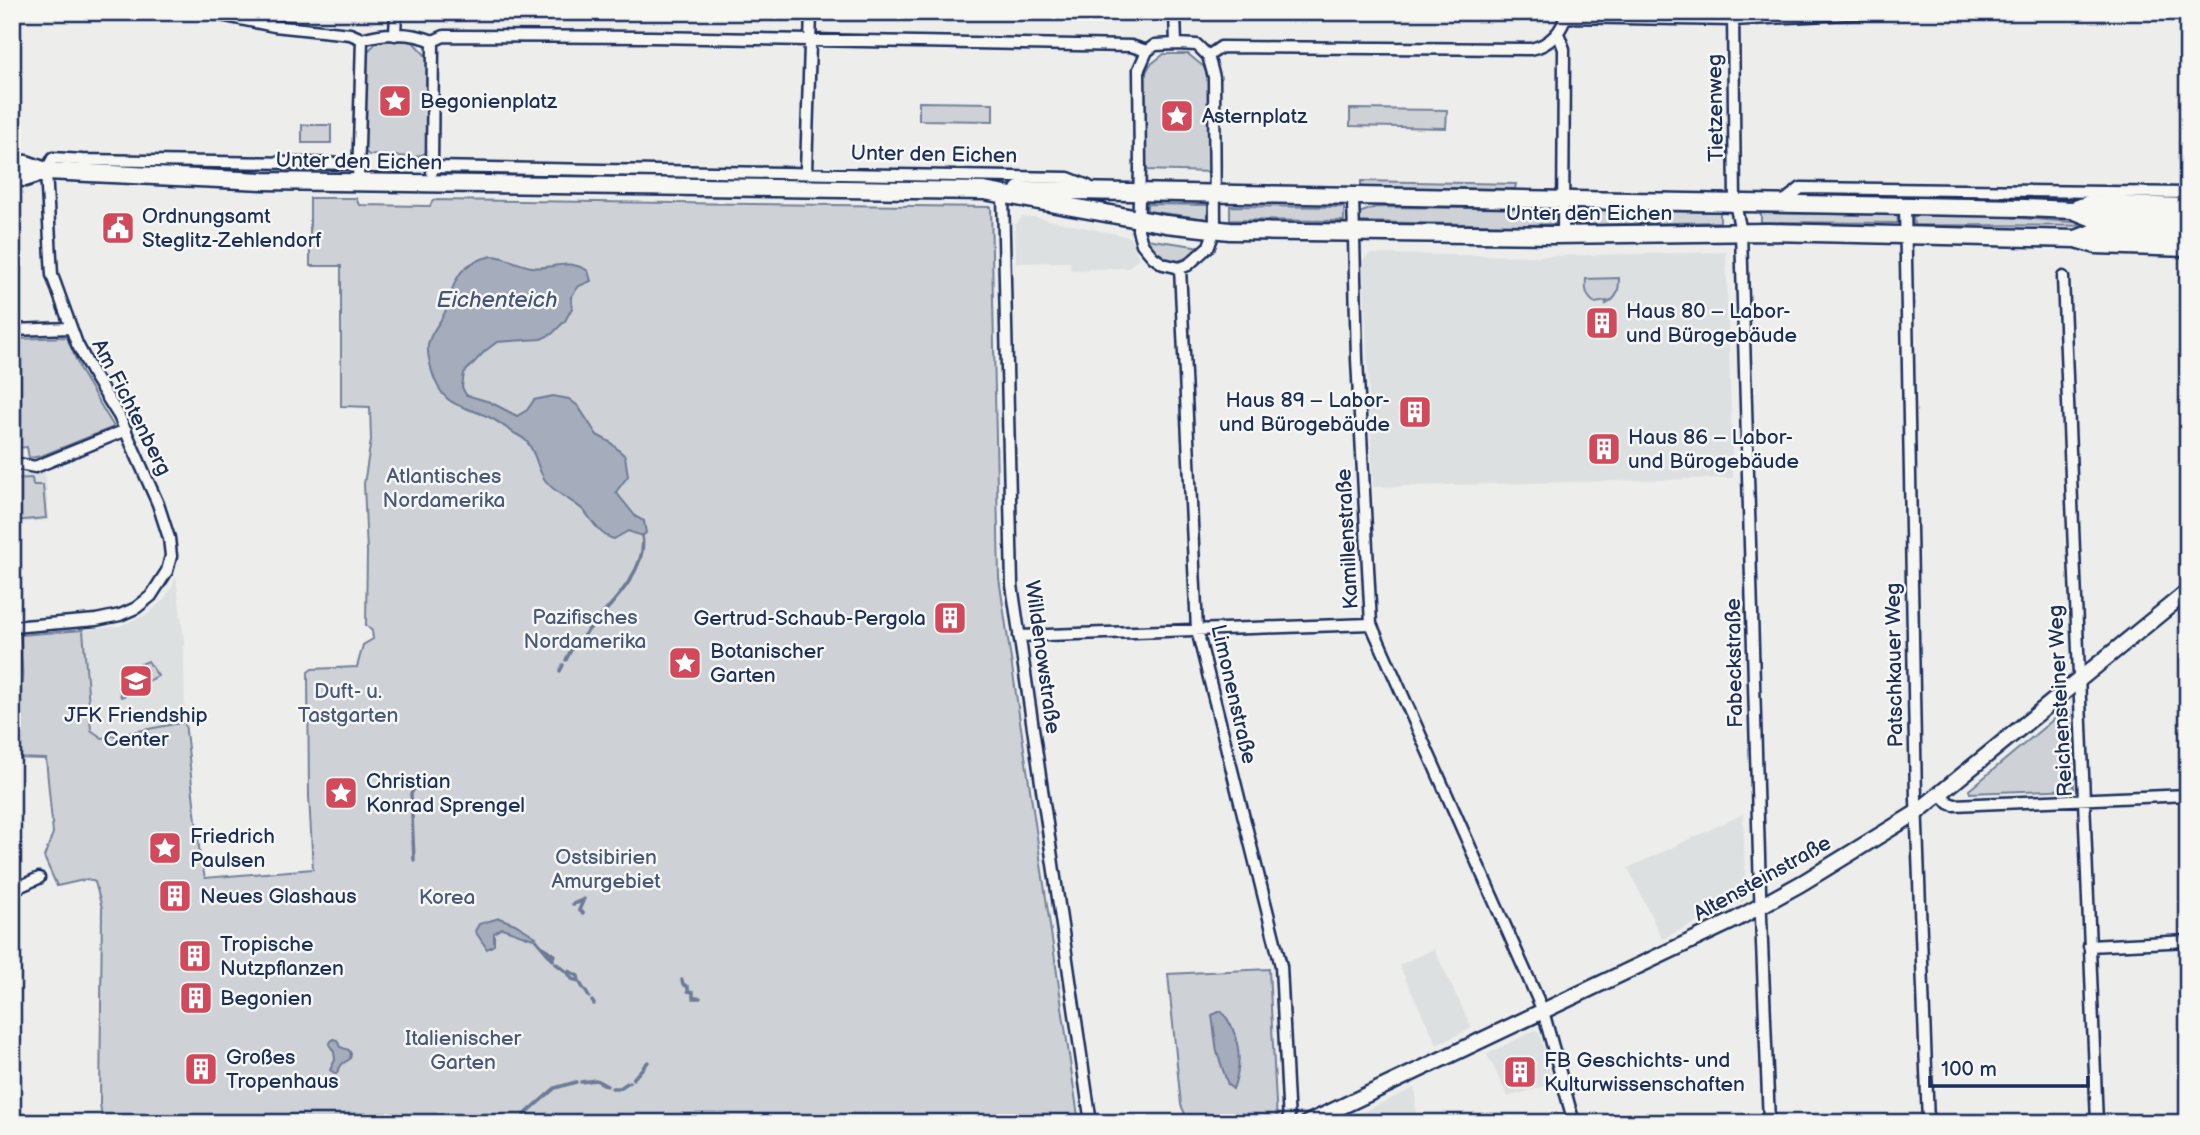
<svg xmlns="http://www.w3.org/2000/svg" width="2200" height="1135" viewBox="0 0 2200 1135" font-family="'Balsamiq Sans',sans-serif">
<rect width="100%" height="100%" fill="#edeeec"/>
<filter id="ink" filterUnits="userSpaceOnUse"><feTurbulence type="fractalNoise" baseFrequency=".0143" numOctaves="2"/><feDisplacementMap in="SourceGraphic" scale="14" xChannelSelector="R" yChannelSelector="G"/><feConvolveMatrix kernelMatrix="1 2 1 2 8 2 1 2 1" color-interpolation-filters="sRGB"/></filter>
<g filter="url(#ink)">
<path fill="#dde0e1" d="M1022 217H1035L1130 237 1139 258 1128 268 1071 270 1070 262 1016 263 1015 225Z
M1726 252 1733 478 1373 487 1363 260 1369 254 1546 256Z
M12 339H16L21 404 13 405 17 448H12Z
M45 470 49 520 12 524V472L17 476Z
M176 576 184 640 185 722 102 738 91 730 83 630 119 626 148 614 164 599 172 587Z
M1743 814 1746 899 1662 939 1628 868Z
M1434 949 1472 1028 1437 1045 1399 965Z
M1535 1030 1539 1032 1553 1084 1508 1097 1487 1054Z
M1414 1088 1416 1093 1415 1123H1349L1348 1119Z"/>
<path fill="#ced2d7" stroke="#74809a" stroke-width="2" d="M379 40 412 41 427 57 426 153 416 157 369 155 362 149 363 56Z
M1164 54H1188L1204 67 1209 79 1211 172 1145 170 1144 76 1150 65Z
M919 102 993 103V121L919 120Z
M1350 109 1447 110 1446 128 1350 126Z
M302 125H331V143H302Z
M1361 181 1516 184 1515 189 1361 187Z
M1805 191 2120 197 2118 200 1807 195Z
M310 198H356L359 205 430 206 433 200 991 207 999 578 1079 1123H103L100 1104 102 908 95 882 88 879 57 886 44 857 53 833 46 759 12 758V684L23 683 20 635 83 630 91 730 102 738 185 722 200 856 205 878 313 869 309 796 308 672 312 669 357 667 363 645 373 639 372 631 366 625 367 552 364 484 371 440 370 407 341 406V266H310Z
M1147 204 1208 205V219L1147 211Z
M1230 206 1344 207V221L1230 220Z
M1376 207 1555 209 1557 224 1527 225 1359 222V213Z
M1572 210 1720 212V222L1572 225Z
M1761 213 1897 215 1898 223 1761 222Z
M1913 215 1995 216 2123 226 1914 225Z
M1146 239 1201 247C1179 267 1161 268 1146 239Z
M1619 278C1619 290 1618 298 1606 304L1607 301 1595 303C1586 297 1585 289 1586 279Z
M67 337 81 372 114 427 41 456 29 458 27 447 17 448 13 404 21 403 16 339Z
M32 478 33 485H43L46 518 12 521V479Z
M148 661 158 676 137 687 139 691 121 697 118 683 125 681 123 672Z
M2066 709 2070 711 2074 789 1970 793 1969 790Z
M1269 969 1277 1122 1189 1123 1181 1105 1168 974Z"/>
<path fill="#a5acbc" stroke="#6e7a96" stroke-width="2" d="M493 256C507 257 518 265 532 267 552 270 567 257 588 271L591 281 579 286 571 297 572 308 565 321 552 334 541 339 497 342 485 351 464 373 462 387 466 395 490 402 517 416 527 410 534 400 553 396 569 399 578 406 597 435 610 442 625 456 628 476 616 492 636 517 644 521 646 533 642 536 628 531 614 539C598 535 593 520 583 510 572 500 554 493 545 480 537 469 536 452 527 442 524 438 518 435 514 433 506 428 499 422 491 418 462 404 444 410 432 372 430 363 427 354 428 345 430 331 443 321 447 307 455 278 460 262 493 256Z
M499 918 515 924 536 937 533 939 502 928 494 933V945L487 949 475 931 479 924Z
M1221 1011C1240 1031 1243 1063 1233 1089L1228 1085 1217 1052 1212 1015Z
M333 1039 337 1040 340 1047 349 1050 351 1054 350 1059 342 1064 336 1074 330 1070 335 1060 334 1052 329 1044Z"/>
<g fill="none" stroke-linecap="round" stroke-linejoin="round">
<path stroke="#6e7a96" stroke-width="3.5" d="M584 635C605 610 649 571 642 536
M573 648 580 639
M566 660 571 650
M560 671 563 665
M414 860 411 794 415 787
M583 913 579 910 583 901 573 904 584 899
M536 940 553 960
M544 948 554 955 552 960
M555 963 567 972
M569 971 578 976 579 981
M568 973 572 979 579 981 583 988
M682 980 683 984 688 987V991L693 992V998H700
M585 990 589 997
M592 1001 594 1004
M633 1079 648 1062
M581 1082 596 1080 607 1086
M612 1088H620L629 1082
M524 1115 555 1088 576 1082"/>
<defs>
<path id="minor" d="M206 12 274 26 350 34 362 39
M1175 12 1176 44
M1733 12 1735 203 1741 232 1760 891 1769 1123
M1566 17 1733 20 1883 12
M1558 33 1564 49 1563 235
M395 35 396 12
M362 39C384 32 411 32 433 41
M433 41 444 36 651 37 1131 46 1147 51
M1176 44 1197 45 1208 56 1214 77 1215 229 1209 246 1188 265 1180 268 1163 264 1153 257 1142 244 1138 230 1140 169 1139 69 1147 51 1155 45Z
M1208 56 1221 47 1531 49C1549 45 1564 31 1566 12
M432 167 1068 178 1088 186 1093 190
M432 172 433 41
M806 172 811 12
M358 181 362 39
M1003 194 1012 585 1091 1123
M1353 197 1357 359 1371 624 1543 1011 1574 1123
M1782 203 1801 188 2188 193
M1905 205 1916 799 1928 1123
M1180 268 1197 630 1281 966 1289 1123
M2063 277 2097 1123
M12 330 71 328
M19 464 35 467 126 430
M12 627 96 620 120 615 136 608 151 596 167 571 171 556 169 538 158 504 119 416 94 376 77 344 52 275 46 171 53 158 82 160 359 164
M1019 636 1371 624
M1941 794 1949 803 1954 805 2188 795
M12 890 39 878
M2089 946 2188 941"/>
<path id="secondary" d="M1307 1123 1735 920 1802 883 1916 813 2188 591"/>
<path id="primary" d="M12 163 26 164 46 171 263 181 984 191 1166 224 1230 231 1555 235 1767 232 2076 239 2092 233 2188 234
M12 177 25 178 46 171
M1019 190 2024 208 2073 210 2093 218 2188 220
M2073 210 2089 204 2188 207
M2076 239 2096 245 2188 248"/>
</defs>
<use href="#minor" stroke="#1b2f5e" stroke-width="15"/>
<use href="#secondary" stroke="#1b2f5e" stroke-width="19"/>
<use href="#primary" stroke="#1b2f5e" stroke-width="21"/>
<use href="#minor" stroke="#f6f6f2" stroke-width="10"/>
<use href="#secondary" stroke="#f6f6f2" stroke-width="14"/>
<use href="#primary" stroke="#f6f6f2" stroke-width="16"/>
</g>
</g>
<defs>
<symbol id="sight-square" viewBox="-11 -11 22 22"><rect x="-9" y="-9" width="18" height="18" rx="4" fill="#d1495b" stroke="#f6f6f2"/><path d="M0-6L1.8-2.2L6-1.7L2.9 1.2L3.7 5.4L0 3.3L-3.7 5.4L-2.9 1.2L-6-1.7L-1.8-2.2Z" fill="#fff"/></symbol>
<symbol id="civic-square" viewBox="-11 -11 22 22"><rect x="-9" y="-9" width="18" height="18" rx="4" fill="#d1495b" stroke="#f6f6f2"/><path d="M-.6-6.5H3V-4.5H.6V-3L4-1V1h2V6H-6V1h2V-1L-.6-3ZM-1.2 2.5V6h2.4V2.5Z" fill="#fff"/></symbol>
<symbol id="building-square" viewBox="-11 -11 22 22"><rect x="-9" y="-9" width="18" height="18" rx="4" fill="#d1495b" stroke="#f6f6f2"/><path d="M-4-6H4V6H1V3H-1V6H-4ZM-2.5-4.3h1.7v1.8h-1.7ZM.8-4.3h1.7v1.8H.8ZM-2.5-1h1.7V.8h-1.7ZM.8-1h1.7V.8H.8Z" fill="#fff"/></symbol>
<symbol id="school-square" viewBox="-11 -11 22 22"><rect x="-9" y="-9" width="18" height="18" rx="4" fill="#d1495b" stroke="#f6f6f2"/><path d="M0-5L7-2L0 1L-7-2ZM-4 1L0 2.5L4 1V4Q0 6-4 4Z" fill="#fff"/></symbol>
</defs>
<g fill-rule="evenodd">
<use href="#sight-square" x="376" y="82" width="38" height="38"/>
<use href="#sight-square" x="1158" y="97" width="38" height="38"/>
<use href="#civic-square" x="99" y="209" width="38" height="38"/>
<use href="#building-square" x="1583" y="304" width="38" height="38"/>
<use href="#building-square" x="1396" y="393" width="38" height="38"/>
<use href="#building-square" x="1585" y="430" width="38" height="38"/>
<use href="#building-square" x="931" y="599" width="38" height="38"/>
<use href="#sight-square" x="666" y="644" width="38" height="38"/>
<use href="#school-square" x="117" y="662" width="38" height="38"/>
<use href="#sight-square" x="322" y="774" width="38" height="38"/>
<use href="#sight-square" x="146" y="829" width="38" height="38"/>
<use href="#building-square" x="156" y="877" width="38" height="38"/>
<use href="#building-square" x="176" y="937" width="38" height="38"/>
<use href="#building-square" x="177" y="979" width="38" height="38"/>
<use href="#building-square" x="182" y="1050" width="38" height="38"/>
<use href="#building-square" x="1501" y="1053" width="38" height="38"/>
</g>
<g text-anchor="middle" stroke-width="5" stroke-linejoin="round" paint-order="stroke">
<g font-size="21" fill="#1b2f5e" stroke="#f6f6f2" text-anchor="start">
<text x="420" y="108">Begonienplatz</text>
<text x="1202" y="123">Asternplatz</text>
<text x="142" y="223">Ordnungsamt<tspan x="142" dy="24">Steglitz-Zehlendorf</tspan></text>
<text x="1626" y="318">Haus 80 – Labor-<tspan x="1626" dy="24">und Bürogebäude</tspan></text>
<text x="1390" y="407" text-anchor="end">Haus 89 – Labor-<tspan x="1390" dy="24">und Bürogebäude</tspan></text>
<text x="1628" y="444">Haus 86 – Labor-<tspan x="1628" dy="24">und Bürogebäude</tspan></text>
<text x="926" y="625" text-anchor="end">Gertrud-Schaub-Pergola</text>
<text x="710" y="658">Botanischer<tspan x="710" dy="24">Garten</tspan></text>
<text x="136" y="722" text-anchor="middle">JFK Friendship<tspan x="136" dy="24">Center</tspan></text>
<text x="366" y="788">Christian<tspan x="366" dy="24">Konrad Sprengel</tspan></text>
<text x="190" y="843">Friedrich<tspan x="190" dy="24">Paulsen</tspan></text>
<text x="200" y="903">Neues Glashaus</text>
<text x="220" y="951">Tropische<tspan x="220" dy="24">Nutzpflanzen</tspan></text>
<text x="220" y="1005">Begonien</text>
<text x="226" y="1064">Großes<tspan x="226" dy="24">Tropenhaus</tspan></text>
<text x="1544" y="1067">FB Geschichts- und<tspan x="1544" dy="24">Kulturwissenschaften</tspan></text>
</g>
<g font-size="21" fill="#1b2f5e" stroke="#f6f6f2">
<text transform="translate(1715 108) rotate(-91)" y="7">Tietzenweg</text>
<text transform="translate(934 154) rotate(1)" y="7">Unter den Eichen</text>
<text transform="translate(359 161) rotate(1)" y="7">Unter den Eichen</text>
<text x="1589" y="220">Unter den Eichen</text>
<text transform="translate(132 407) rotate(63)" y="7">Am Fichtenberg</text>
<text transform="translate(1347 539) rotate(-93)" y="7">Kamillenstraße</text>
<text transform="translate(1043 657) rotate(82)" y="7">Willdenowstraße</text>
<text transform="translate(1734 663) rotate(-91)" y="7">Fabeckstraße</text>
<text transform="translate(1894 665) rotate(-91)" y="7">Patschkauer Weg</text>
<text transform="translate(1234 694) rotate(77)" y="7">Limonenstraße</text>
<text transform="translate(2060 701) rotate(-93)" y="7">Reichensteiner Weg</text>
<text transform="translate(1762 878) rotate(-29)" y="7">Altensteinstraße</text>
</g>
<g font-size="21" fill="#48587c" stroke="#f6f6f2">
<text x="444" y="483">Atlantisches<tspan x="444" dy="24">Nordamerika</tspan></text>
<text x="585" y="624">Pazifisches<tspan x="585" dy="24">Nordamerika</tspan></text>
<text x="348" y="698">Duft- u.<tspan x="348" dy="24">Tastgarten</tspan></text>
<text x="606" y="864">Ostsibirien<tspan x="606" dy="24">Amurgebiet</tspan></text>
<text x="447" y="904">Korea</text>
<text x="463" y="1045">Italienischer<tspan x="463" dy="24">Garten</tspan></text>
</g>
<g font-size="23" font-style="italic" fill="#44547a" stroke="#f6f6f2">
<text x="497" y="307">Eichenteich</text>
</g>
</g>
<rect width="2200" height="1135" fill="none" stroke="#f6f6f2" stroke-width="42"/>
<rect x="21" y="21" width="2158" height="1093" fill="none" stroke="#1b2f5e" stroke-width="2.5" filter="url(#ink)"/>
<path d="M1930 1076v10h158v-10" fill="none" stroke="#1b2f5e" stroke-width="3.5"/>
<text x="1941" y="1076" font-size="21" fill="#1b2f5e" stroke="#f6f6f2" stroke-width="5" paint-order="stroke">100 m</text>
</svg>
